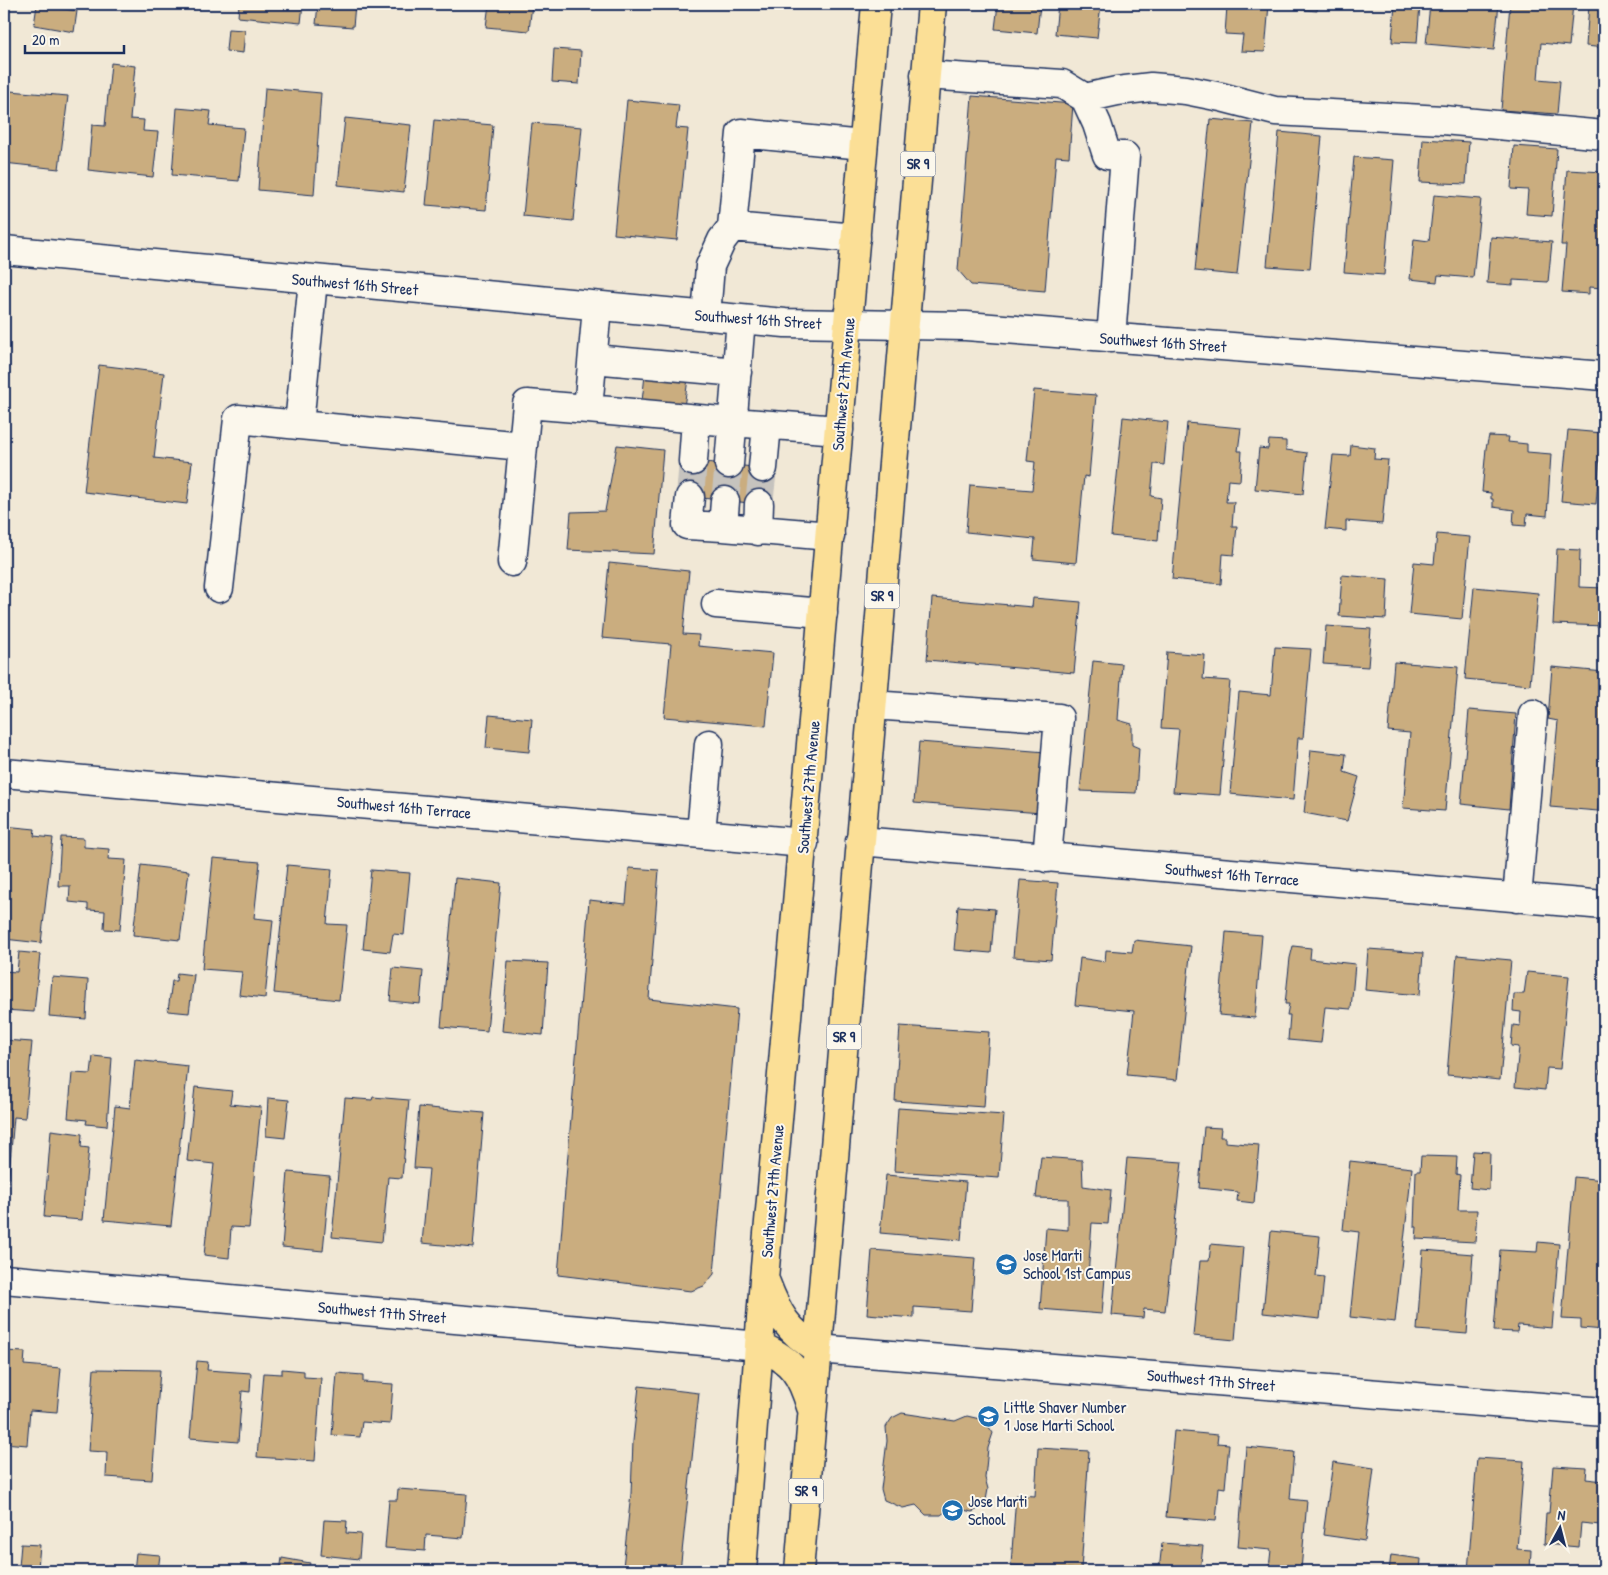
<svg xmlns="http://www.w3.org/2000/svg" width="1608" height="1575" viewBox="0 0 1608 1575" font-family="'Patrick Hand',sans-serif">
<rect width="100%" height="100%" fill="#f1e8d6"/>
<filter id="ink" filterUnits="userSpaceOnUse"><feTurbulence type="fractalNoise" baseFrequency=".02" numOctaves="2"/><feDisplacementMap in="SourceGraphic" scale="10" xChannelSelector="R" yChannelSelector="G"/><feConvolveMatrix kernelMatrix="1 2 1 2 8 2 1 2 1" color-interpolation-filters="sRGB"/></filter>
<g filter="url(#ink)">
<path fill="#caad7f" stroke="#1b2f5e" d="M239 4H303L301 23 238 17Z
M318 4H355L353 27 316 24Z
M489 4H532L529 31 486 27Z
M998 4H1040L1037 33 995 29Z
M1058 4H1101L1097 38 1055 34Z
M1214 4H1269L1265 52 1241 51 1243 35 1225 34 1227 6 1214 5Z
M1296 4H1318L1317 11 1295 9Z
M1395 4H1420L1417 43 1392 42Z
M1430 4H1499L1494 50 1426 44Z
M1510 4H1573L1569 46 1541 43 1538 79 1560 81 1557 114 1501 110Z
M1589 4H1604V48L1586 46Z
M37 5 77 11 74 32 34 25Z
M228 29 245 30 243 53 226 51Z
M554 49 581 51 579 84 552 82Z
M111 63 135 66 130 119 144 120 143 131 158 132 153 177 88 170 92 125 105 126Z
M265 88 321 93 314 195 258 190Z
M10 91 68 96 59 169 4 163V146Z
M972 96 1073 104 1069 157 1056 156 1045 291 971 285 958 270Z
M627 100 679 105 676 128 688 129 677 240 614 234Z
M177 108 211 111 209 125 244 128 239 181 172 175Z
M345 118 411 125 404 192 338 185Z
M1210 119 1253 123 1237 275 1195 271Z
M434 120 493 125 486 210 426 205Z
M532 123 582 127 573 221 523 216Z
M1279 132 1322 136 1310 269 1267 266Z
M1423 139 1469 142 1466 184 1420 182Z
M1514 146 1557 149 1552 216 1526 214 1528 190 1511 189Z
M1354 157 1394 160 1384 275 1344 272Z
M1567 170 1604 172V288L1589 287V294L1562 292 1566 245H1561Z
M1434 195 1481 199 1473 278 1438 275 1437 282 1410 279 1414 239 1429 241Z
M1491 237 1552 242 1548 282 1513 280V285L1487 283Z
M4 319H7L4 350Z
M99 365 164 373 154 458 192 462 187 504 84 492Z
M646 367 689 372 684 407 642 401Z
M1034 390 1096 395 1089 477 1084 476 1076 563 1033 559 1035 539 966 532 970 485 1032 490 1035 462 1027 461Z
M1123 417 1168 422 1164 465 1154 464 1151 496 1161 498 1158 541 1111 536Z
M1187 423 1241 428 1238 451H1242L1240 481 1228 480 1226 502H1234L1232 526H1237L1234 555 1223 554 1221 584 1172 579Z
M1568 430 1602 433 1596 504 1561 501Z
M1489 436 1509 437 1508 442 1527 444V452L1551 454 1547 516 1527 514 1526 526 1513 525 1514 510 1493 507V499H1491V493L1482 492 1486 448Z
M1269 440 1286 441V450L1307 453 1303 494 1255 489 1259 448 1268 449Z
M617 445 663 450 654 554 568 550 571 512 605 511Z
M1351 445 1375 448 1374 459 1388 460 1382 524 1346 521V531L1325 529 1333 455 1350 456Z
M685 460 773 469 769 505 682 496Z
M1437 534 1470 537 1462 619 1409 614 1414 562 1434 564Z
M1557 549 1580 550 1579 587 1604 588V626L1553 624Z
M609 563 689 571 683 634 699 635 698 646 773 653 766 726 664 717 671 644 602 638Z
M1342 575 1388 579 1386 619 1339 616Z
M1474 587 1538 593 1530 685 1465 679Z
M932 598 1032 607 1033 598 1081 602 1074 673 927 660Z
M1326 626 1371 629 1368 667 1323 664Z
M1275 647 1311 649 1303 738H1298L1293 800 1230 794 1239 692 1271 695Z
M1167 652 1205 655 1203 679 1230 681 1220 795 1173 792 1179 729 1161 728Z
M1093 661 1122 664 1118 720 1132 724V745L1139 748 1136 793 1080 791Z
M1394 662 1458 667 1445 811 1403 808 1410 733 1388 731Z
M1552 667 1604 672V746L1598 811 1550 807 1558 721 1548 719Z
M1469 710 1516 714 1509 809 1461 804Z
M489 715 532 719 529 752 486 748Z
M919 742 1046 752 1041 813 914 803Z
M1311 750 1346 754 1344 772 1359 777 1347 821 1304 813Z
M4 826 35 829 34 836 53 838 41 943 4 939Z
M61 837 84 838V847L109 849 108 859 126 860 120 930 104 929 105 911 88 910V904L69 902 70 886H58Z
M213 858 260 862 254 918 273 920 265 998 239 995 242 972 202 969Z
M141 865 189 871 180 940 133 935Z
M287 865 332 869 327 924 347 925 339 1000 274 993Z
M629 868 659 870 649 999 737 1009 714 1274 704 1286 691 1291 558 1275 589 900 626 904Z
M371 870 410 873 404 935 393 934 390 952 363 949Z
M455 878 501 883 487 1031 441 1027Z
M1020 880 1058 883 1051 960 1013 957Z
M958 906 995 909 991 953 954 950Z
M1226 932 1262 935 1255 1018 1219 1015Z
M1134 940 1191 946 1177 1080 1127 1075 1134 1011 1075 1005 1080 958 1105 962 1106 950 1132 952Z
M1293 946 1311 948 1310 959 1355 964 1351 1009 1325 1007 1321 1043 1288 1040 1290 1015H1287L1289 1004H1285L1290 958Z
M1368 949 1423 953 1420 995 1365 990Z
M19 952 40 954 34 1012 4 1010V971L17 972Z
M1457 955 1511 960 1500 1080 1447 1075Z
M508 961 548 963 543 1035 502 1031Z
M393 968 423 971 420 1004 390 1001Z
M1527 972 1569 976 1560 1069 1547 1068 1545 1090 1515 1087 1519 1047 1511 1046 1513 1025 1520 1026 1521 1012 1513 1011 1514 994H1524Z
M177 973 194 975 189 1013 168 1011 172 981H176Z
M52 977 88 980 86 1019 49 1016Z
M1604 1024V1074H1600Z
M900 1026 989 1032 984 1107 895 1101Z
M4 1040 32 1042 25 1118 14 1117 6 1208H4Z
M93 1056 112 1058 107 1126 86 1124 87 1120 68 1118 72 1073 91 1074Z
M135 1060 188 1066 171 1226 104 1220 115 1106 130 1108Z
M195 1087 232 1091 230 1104 261 1107 249 1228 231 1227 229 1258 204 1255 214 1164 187 1161Z
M373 1097 409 1100 402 1178 388 1177 382 1242 332 1237 345 1098 372 1100Z
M268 1098 289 1100 285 1138 266 1136Z
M419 1107 484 1113 473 1248 422 1243 429 1169 414 1168Z
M898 1108 1004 1115 999 1178 894 1171Z
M1204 1127 1221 1128 1220 1137H1225V1142L1259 1145 1254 1203 1237 1201 1238 1192 1199 1188Z
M51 1130 82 1134 81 1147 89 1148 82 1220 44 1217Z
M1473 1151 1490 1152 1489 1190 1470 1188Z
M1421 1156 1457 1157 1456 1174 1460 1175 1458 1210H1477L1475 1242 1416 1239 1417 1227H1414L1416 1171H1420Z
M1041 1157 1082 1160 1083 1186 1111 1190 1108 1224 1092 1223 1088 1276 1105 1277 1102 1314 1040 1309 1046 1228 1068 1230V1199L1036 1198Z
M1127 1158 1182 1162 1165 1311 1144 1309 1143 1318 1112 1315Z
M1350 1161 1412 1168 1395 1322 1350 1317 1359 1232 1343 1230Z
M288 1172 330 1176 323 1251 282 1247Z
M886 1175 966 1182 961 1240 880 1233Z
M1574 1177 1604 1180V1330L1581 1328V1320L1562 1319Z
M1271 1231 1320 1236 1316 1276 1324 1277 1320 1319 1263 1313Z
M1538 1242 1559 1244 1552 1328 1518 1325 1517 1332 1494 1331 1500 1250 1537 1252Z
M1211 1244 1243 1247 1235 1340 1193 1336 1200 1261H1209Z
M872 1250 975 1258 971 1311 914 1307V1318L867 1314Z
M1423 1250 1473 1254 1467 1334 1417 1330Z
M4 1351 25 1352 24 1365 61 1368 57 1412 30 1410 27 1445 4 1443Z
M197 1361 208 1362 207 1370 251 1373 250 1392 242 1391 238 1442 190 1438Z
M94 1369 160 1370 152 1480 106 1477 107 1452 88 1451Z
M282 1369 304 1371V1377L321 1378 315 1461 257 1457 264 1373 282 1374Z
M337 1373 363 1375V1382L393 1384 390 1424 362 1422 360 1437 332 1435Z
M639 1386 699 1393 680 1571H651L623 1567 631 1494 633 1441Z
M902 1413 955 1421 967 1416 984 1420 993 1433 988 1448 985 1478 988 1489 985 1506 972 1512 951 1507 941 1515H926L916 1505 903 1508 884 1500 881 1489 887 1441 886 1427 892 1418Z
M1174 1431 1218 1435 1217 1443 1229 1444 1225 1488 1219 1487 1216 1521 1166 1517Z
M1246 1447 1294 1452 1290 1499 1307 1501 1301 1570 1269 1568 1271 1550 1238 1547Z
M1038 1448 1089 1451 1081 1570 1011 1565 1016 1495 1035 1496Z
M1477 1458 1524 1461 1517 1549 1531 1550 1530 1571H1468Z
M1333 1462 1374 1468 1365 1541 1323 1535Z
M1553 1466 1587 1468 1586 1479 1604 1481 1600 1525 1581 1523 1579 1547 1544 1544 1546 1513H1549Z
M398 1489 467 1494 463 1538 426 1535 425 1551 385 1548 389 1500H397Z
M324 1520 347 1521 346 1533 361 1534 359 1559 321 1555Z
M1162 1543 1203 1546 1200 1571H1159Z
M21 1544 40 1545 38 1568 19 1567Z
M136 1553 160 1555 158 1571H134Z
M1391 1555 1421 1559 1420 1571H1389Z
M282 1558 310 1563 308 1571H280Z"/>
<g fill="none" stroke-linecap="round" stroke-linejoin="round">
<path stroke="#c6c3be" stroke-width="28" stroke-dasharray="28 14" stroke-linecap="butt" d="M690 497 693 461
M725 501 729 464
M759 504 763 468"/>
<defs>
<path id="minor" d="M925 75 1062 84 1085 98 1097 124 1107 155 1125 156 1111 338
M1085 98 1117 91 1151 87 1186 90 1221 97 1275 111 1443 120 1604 135
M732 227 856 238
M4 250 741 319 785 323 966 326 1604 376
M597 307 588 409 732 422 839 430
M706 316 710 266 722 240 732 227 741 133 863 145
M593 359 737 372
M299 425 523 446
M693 461 696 419
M729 464 741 319
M763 468 767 425
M690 497 687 525 723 527
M725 501 723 527 830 536
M758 531 759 504
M512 562 527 404 588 409
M219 588 238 419 299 425 313 280
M716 604 823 613
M872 705 1059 718 1047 858
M4 773 804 843
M701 833 709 744
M860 841 1604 905
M1517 898 1533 714
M4 1279 760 1346
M817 1349 1604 1412"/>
<path id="highway" d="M766 1283C778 1315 788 1331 817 1349
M760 1346C793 1361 801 1374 811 1407
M742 1571 764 1279 876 4
M799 1571 932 4"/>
</defs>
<use href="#minor" stroke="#1b2f5e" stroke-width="31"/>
<use href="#highway" stroke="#1b2f5e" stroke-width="31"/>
<use href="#minor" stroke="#fbf7ec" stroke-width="28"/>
<use href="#highway" stroke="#fbdf96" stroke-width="28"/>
</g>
</g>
<defs>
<symbol id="school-disc" viewBox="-11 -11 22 22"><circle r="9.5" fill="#1f6fb2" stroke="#fbf7ec"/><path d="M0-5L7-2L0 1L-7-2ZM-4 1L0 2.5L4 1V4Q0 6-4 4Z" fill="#fff"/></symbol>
</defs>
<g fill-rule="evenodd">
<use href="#school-disc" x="994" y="1252" width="25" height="25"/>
<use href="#school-disc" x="976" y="1404" width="25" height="25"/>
<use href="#school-disc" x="940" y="1498" width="25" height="25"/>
</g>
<g text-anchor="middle" stroke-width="4" stroke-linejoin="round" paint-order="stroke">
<g fill="#fbf7ec" stroke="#5e6b89" stroke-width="1">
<rect x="900.5" y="151.5" width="35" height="25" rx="4"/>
<rect x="864.5" y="583.5" width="35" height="25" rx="4"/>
<rect x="826.5" y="1024.5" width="35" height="25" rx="4"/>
<rect x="788.5" y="1478.5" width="35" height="25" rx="4"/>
</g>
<g font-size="15" font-weight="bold" fill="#1b2f5e">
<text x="918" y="169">SR 9</text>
<text x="882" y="601">SR 9</text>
<text x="844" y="1042">SR 9</text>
<text x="806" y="1496">SR 9</text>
</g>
<g font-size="16" fill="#1b2f5e" stroke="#fbf7ec">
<text transform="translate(355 284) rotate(5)" y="6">Southwest 16th Street</text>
<text transform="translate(758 319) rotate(4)" y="6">Southwest 16th Street</text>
<text transform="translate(1163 342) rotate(4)" y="6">Southwest 16th Street</text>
<text transform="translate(843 384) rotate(-85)" y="6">Southwest 27th Avenue</text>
<text transform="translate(808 787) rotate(-85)" y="6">Southwest 27th Avenue</text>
<text transform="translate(404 807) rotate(5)" y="6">Southwest 16th Terrace</text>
<text transform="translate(1232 874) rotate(5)" y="6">Southwest 16th Terrace</text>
<text transform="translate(772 1191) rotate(-85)" y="6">Southwest 27th Avenue</text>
<text transform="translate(382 1312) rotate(5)" y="6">Southwest 17th Street</text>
<text transform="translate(1211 1380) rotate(5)" y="6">Southwest 17th Street</text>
</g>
<g font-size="16" fill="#1b2f5e" stroke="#fbf7ec" text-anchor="start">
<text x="1023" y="1261">Jose Marti<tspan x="1023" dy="18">School 1st Campus</tspan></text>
<text x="1004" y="1413">Little Shaver Number<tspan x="1004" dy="18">1 Jose Marti School</tspan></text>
<text x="968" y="1507">Jose Marti<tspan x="968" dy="18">School</tspan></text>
</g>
</g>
<rect width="1608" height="1575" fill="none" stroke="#fbf7ec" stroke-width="20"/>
<rect x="10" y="10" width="1588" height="1555" fill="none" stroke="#1b2f5e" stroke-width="2" filter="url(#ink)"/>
<g transform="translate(1560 1528) rotate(7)" stroke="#fbf7ec" stroke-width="4" paint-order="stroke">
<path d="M0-4L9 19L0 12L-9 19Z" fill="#1b2f5e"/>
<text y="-8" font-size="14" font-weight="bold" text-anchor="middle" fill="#1b2f5e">N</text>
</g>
<path d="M25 45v8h99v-8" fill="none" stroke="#1b2f5e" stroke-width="2.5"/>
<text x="32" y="45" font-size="15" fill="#1b2f5e" stroke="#fbf7ec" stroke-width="4" paint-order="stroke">20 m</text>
</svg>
